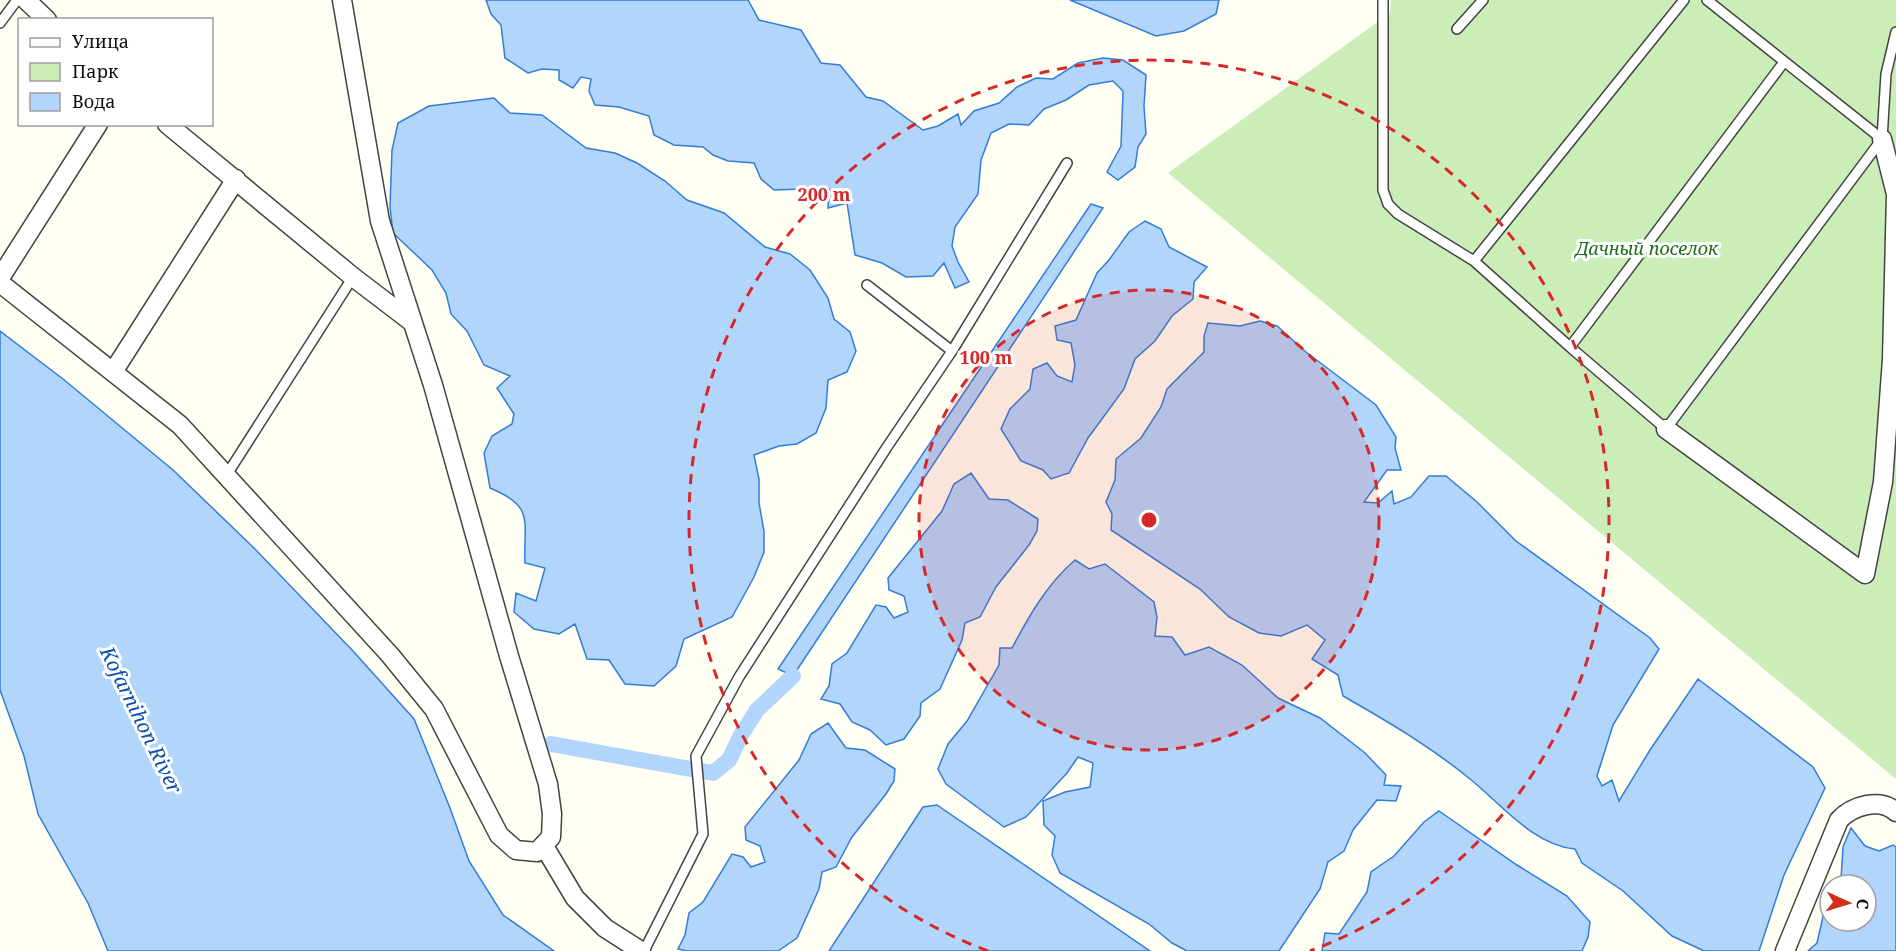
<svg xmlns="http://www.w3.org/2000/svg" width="1896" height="951" viewBox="0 0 1896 951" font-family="'Noto Serif',serif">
<rect width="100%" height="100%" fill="#fffff3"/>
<path fill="#cbeeb8" d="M1391 0H1896V779L1168 173 1390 13Z"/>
<path fill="#b2d5fc" stroke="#327dd9" stroke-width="1.5" d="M486 0H748L759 20 801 30 821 63 840 65 866 97 883 101 923 130 938 126 958 114 961 125 974 111 999 103 1017 87 1036 78 1053 79 1078 63 1103 58 1123 60 1146 75 1144 106 1146 134 1138 147 1135 167 1118 180 1107 172 1121 146 1123 91 1113 81 1089 85 1066 100 1044 109 1029 125 1009 124 991 133 981 160 978 194 955 227 952 246 958 262 969 282 955 288 944 263 933 276 906 277 882 263 855 255 847 203 828 208 829 191 802 189 774 190 761 179 754 163 728 161 713 155 703 147 674 145 654 135 649 116 619 107 595 105 589 91 591 79 581 77 573 88 559 80V70L542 69 528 73 505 58 501 25 491 14Z
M1070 0H1219L1216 14 1184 31 1156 36Z
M494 98 510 113 542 115 586 148 615 153 637 163 665 181 687 200 724 213 765 247 790 254 810 270 828 298 834 319 850 332 856 351 847 372 828 380 826 408 816 433 797 444 779 446 754 455 759 479V503L764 531V552L754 577 732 617 684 639 676 666 654 686 625 684 609 660 587 659 575 624 559 634 534 629 514 612 516 593 536 601 545 568 525 563C523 521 536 507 490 488L484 453 492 436 512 424 514 414 497 388 510 376 484 365 467 331 451 314 446 293 432 270 393 233 390 207 392 150 398 123 429 106Z
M1091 204 1103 208 793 676 778 669Z
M1145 221 1161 229 1169 247 1207 267 1194 282 1193 299 1172 316 1155 341 1135 359 1124 389 1088 438 1069 473 1051 479 1043 470 1021 461 1001 429 1010 409 1030 389 1033 369 1047 363 1057 376 1072 382 1075 365 1071 343 1057 340 1055 326 1076 320 1097 273 1109 260 1129 232Z
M1260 321 1277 326 1306 352 1376 405 1396 437 1395 448 1401 470H1387L1364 502 1378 503 1392 491 1394 504 1411 497 1429 476H1446L1477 502 1516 541 1650 638 1659 649 1613 725 1597 776 1602 786 1612 780 1619 801 1650 750 1698 679 1813 767 1825 788 1784 875 1759 951H1704L1672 936 1623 891 1582 863 1575 849C1533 845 1501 804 1470 779 1431 747 1387 721 1343 696L1338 675 1312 659 1325 640 1307 625 1281 636 1259 633 1229 617 1200 589 1111 530 1112 514 1106 502 1115 480 1116 459 1141 438 1161 407 1167 389 1204 352V336L1208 323 1240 326Z
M0 331 63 379 173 470 254 548 353 651 414 719 450 808 469 861 503 915 554 951H108L88 903 38 814 24 756 0 690Z
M971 473 989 499 1008 500 1038 519 1037 531 1029 545 996 587 980 617 965 623 962 640 940 689 921 703 920 716 904 739 886 745 870 730 852 722 840 704 821 699 829 686 832 664 847 653 876 605 886 607 894 618 908 612 904 596 889 590 888 578 942 511 954 484Z
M1075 560 1089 569 1105 564 1154 602 1157 617 1155 636 1172 637 1185 655 1209 647 1242 665 1278 698 1320 718 1365 753 1386 775 1384 785 1401 786 1396 801 1377 800 1353 830 1344 851 1328 862 1320 889 1279 951H1187L1172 943 1149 924 1060 873 1052 855 1055 836 1044 825 1043 801 1065 792 1090 787 1093 763 1078 757 1067 773 1026 817 1004 827 946 784 938 769 948 744 967 721 999 665 1000 648H1012C1029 616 1047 584 1075 560Z
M828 723 846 748 865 750 895 769 894 781 886 794 852 837 836 867 822 872 819 889 797 938 778 951H687L678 949 685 935 689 913 703 902 732 854 743 857 751 867 765 862 760 846 746 840 745 827 799 760 811 734Z
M937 805 1150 951H829L923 807Z
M1439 811 1517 865 1567 896 1590 922 1588 937 1582 951H1322L1325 933 1339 934 1367 892 1371 872 1394 856 1424 822Z
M1851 828 1865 846 1879 851 1893 845 1896 847V951H1808L1817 943 1830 886V921H1866V885H1831L1841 879 1843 847Z"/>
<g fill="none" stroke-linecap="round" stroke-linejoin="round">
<path stroke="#b2d5fc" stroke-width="16" d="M551 744 713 773 729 760 741 735 757 710 793 676"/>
<defs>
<path id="service" d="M1383 0V190L1388 204 1398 214 1474 261 1570 347 1666 429 1882 139 1886 74 1896 32
M1707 0 1882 139
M0 23 17 0
M1457 29 1483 0
M1474 261 1684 0
M867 285 952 351
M1570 347 1784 62
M226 476 353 277
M644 951 703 834 696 756 739 677 887 447 952 351 1067 163"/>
<path id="minor" d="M26 0 47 20
M167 124 353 277 412 322
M0 278 98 124
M0 283 180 425 390 655 434 709 499 835 516 850 537 852 551 837 552 814 548 784 509 656 433 385 380 221 342 0
M113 372 236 179
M1666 429 1865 574 1883 482 1892 359 1896 194 1882 139
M544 846 575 898 605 928 641 951
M1785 951 1839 820C1852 806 1880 797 1896 812"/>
</defs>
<use href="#service" stroke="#434343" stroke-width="12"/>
<use href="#minor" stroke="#434343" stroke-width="21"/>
<use href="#service" stroke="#fff" stroke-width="9"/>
<use href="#minor" stroke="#fff" stroke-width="18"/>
</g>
<circle cx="1149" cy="520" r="230" fill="#d62828" fill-opacity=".12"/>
<g fill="none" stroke="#d62828" stroke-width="3" stroke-dasharray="10 8">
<circle cx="1149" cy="520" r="230"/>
<path d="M988 951A460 460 0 1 1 1310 951"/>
</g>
<g text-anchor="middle" stroke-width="6" stroke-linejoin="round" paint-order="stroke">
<g font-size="18" font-style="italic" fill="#1d6f19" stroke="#fff">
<text x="1647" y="255">Дачный поселок</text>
</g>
<g font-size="20" font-style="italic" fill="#0c4eaf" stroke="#fff">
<text transform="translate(141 720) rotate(64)" y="7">Kofarnihon River</text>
</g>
</g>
<circle cx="1149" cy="520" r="9" fill="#d62828" stroke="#fff" stroke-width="3"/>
<g font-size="18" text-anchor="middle" font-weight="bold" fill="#d62828" stroke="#fff" stroke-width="6" stroke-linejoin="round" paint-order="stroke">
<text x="824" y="201">200 m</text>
<text x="986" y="364">100 m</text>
</g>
<rect x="18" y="18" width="195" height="108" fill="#ffffff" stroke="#9f9f9f" stroke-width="1.5"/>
<rect x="30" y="38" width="30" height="9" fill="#ffffff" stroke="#9f9f9f" stroke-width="1.5"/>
<text x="72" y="48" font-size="18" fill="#101010">Улица</text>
<rect x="30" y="63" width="30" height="18" fill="#cbeeb8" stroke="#9f9f9f" stroke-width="1.5"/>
<text x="72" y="78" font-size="18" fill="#101010">Парк</text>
<rect x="30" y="93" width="30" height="18" fill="#b2d5fc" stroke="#9f9f9f" stroke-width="1.5"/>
<text x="72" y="108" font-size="18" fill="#101010">Вода</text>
<g transform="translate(1848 903) rotate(94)"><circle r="28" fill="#ffffff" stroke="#9f9f9f" stroke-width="1.5"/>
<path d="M0-4.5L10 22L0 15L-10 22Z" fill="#ce2e1a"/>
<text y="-9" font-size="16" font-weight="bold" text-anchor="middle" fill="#101010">С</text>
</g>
</svg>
